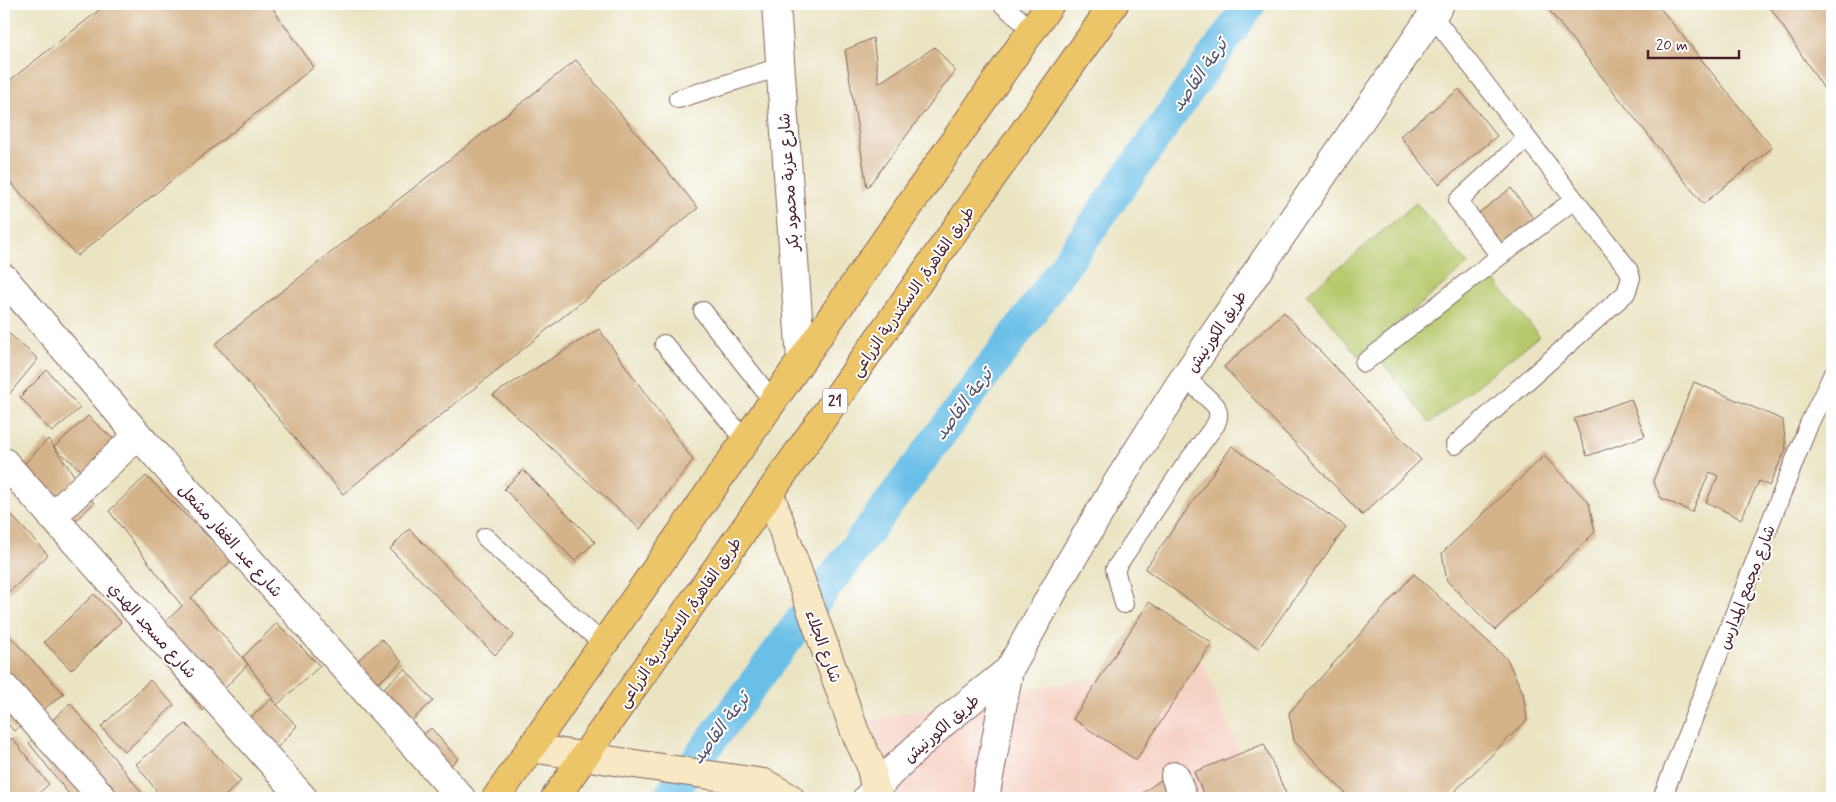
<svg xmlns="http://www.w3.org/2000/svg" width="1836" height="802" viewBox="0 0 1836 802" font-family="Mynerve,'Playpen Sans Arabic',sans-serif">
<rect width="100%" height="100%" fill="#fff"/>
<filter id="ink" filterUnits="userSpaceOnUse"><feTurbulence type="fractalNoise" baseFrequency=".02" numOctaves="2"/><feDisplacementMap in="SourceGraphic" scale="10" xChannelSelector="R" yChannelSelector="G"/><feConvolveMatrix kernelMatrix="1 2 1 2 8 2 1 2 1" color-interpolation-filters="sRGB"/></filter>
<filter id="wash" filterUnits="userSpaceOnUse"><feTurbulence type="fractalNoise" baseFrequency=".0096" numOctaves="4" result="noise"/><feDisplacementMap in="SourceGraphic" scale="20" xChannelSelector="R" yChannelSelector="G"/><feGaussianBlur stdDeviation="1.12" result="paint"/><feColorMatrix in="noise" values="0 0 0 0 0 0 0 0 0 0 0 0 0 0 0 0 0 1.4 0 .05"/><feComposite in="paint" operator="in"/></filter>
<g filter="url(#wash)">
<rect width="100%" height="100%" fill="#eae4c3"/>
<path fill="#f6d2c5" d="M1201 658 1257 798H901L855 723Z"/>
<path fill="#b6c96c" stroke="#80744c" d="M1416 203 1468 264 1358 356 1307 294Z
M1490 274 1539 336 1430 423 1381 361Z"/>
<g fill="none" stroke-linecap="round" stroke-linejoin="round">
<path stroke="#6bbfe7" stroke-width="32" d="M668 798 1026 320 1250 4"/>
</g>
<g id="blocks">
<path fill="#d4b38a" d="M107 4H270L314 67 77 256 4 175V85Z
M1544 4H1657L1772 148 1703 204Z
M1768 4H1832V101Z
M873 38 879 83 935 47 955 71 867 188 845 50Z
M576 60 698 208 343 494 215 344Z
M1459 89 1497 136 1439 184 1400 136Z
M1511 188 1536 222 1503 249 1476 215Z
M1284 312 1421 460 1362 515 1224 367Z
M4 329 38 359 6 398 4 396Z
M599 329 693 460 640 529 493 395Z
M47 370 80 408 52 432 20 397Z
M1694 382 1783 420 1786 449 1769 486 1759 481 1741 519 1706 502 1718 476 1710 472 1692 512 1661 498 1653 481Z
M1631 399 1645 436 1587 456 1574 419Z
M88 416 134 458 103 489 54 447Z
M48 439 94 503 55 540 9 480Z
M1232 446 1346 527 1258 649 1145 569Z
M1544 456 1589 503 1595 532 1495 630 1447 581 1442 553Z
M523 470 595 542 575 561 504 489Z
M146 476 232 560 191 598 248 664 203 711 147 640 182 606 109 511Z
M4 507 48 555 4 597Z
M409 529 514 635 495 655 390 549Z
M1414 574 1507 659 1523 693 1527 720 1448 798H1350L1294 741 1289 713Z
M94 594 121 622 71 670 44 642Z
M1149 602 1212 643 1136 760 1073 719Z
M277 623 320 666 277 705 297 726 258 769 231 735 271 699 277 705 243 657Z
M4 630 64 694 14 731 4 719Z
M382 639 402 662 377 684 357 661Z
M405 669 433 701 409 723 380 691Z
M150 680 174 705 125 752 101 727Z
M70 703 146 798H72L29 743Z
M186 724 241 781 223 798H162L136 764Z
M431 728 458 759 446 769 419 739Z
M12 738 49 784 33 798H4V748Z
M1264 744 1288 798H1205L1194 772Z
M1162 779 1169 798H1137V797Z"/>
</g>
</g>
<g filter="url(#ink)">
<use href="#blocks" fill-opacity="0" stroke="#826460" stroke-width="1"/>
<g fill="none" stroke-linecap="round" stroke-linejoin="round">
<defs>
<path id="service" d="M1002 4 1032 30
M1432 15 1628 269 1631 278 1626 293 1455 445
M678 99 780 67
M1500 256 1458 201 1527 138
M703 311 772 400
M664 344 745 440
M1364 363 1500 256 1574 200
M485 537 603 644
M1124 604 1115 569 1183 468 1216 424C1219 417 1219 413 1216 406L1185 377
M1662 798 1809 424 1832 376"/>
<path id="minor" d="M776 4 801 360
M4 278 138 435 461 798
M4 462 303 798
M52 517 138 435
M4 687 103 798
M1175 776 1183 798"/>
<path id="tertiary" d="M867 798 894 769 943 723 1009 670
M985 798 1009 670 1063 574 1119 480 1178 387 1440 4"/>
<path id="secondary" d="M770 494 855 732 870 764 875 788 880 798
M531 748 621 762 764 783 790 798"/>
<path id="trunk" d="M496 798 1050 4
M555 798 1114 4"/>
</defs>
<use href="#service" stroke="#826460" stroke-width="20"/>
<use href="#minor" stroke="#826460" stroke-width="30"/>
<use href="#tertiary" stroke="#826460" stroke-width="30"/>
<use href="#secondary" stroke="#826460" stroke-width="30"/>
<use href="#trunk" stroke="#826460" stroke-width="30"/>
<use href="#service" stroke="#fff" stroke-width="18"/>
<use href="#minor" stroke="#fff" stroke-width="28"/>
<use href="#tertiary" stroke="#fff" stroke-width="28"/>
<use href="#secondary" stroke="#f8e8c3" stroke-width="28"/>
<use href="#trunk" stroke="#edc569" stroke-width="28"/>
</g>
</g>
<g text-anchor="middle" stroke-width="4" stroke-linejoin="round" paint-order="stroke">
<rect fill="#fff" stroke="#80626b" stroke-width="1" x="822.5" y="388.5" width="25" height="25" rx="4"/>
<g font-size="15" font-weight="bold" fill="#4a1f2b">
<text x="835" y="406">21</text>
</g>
<g font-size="16" fill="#4a1f2b" stroke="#fff">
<text transform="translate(788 182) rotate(-94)" y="6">شارع عزبة محمود بكر</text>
<text transform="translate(912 291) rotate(-55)" y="6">طريق القاهرة, الاسكندرية الزراعى</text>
<text transform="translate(1216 331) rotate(-56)" y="6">طريق الكورنيش</text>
<text transform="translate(231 540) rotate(48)" y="6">شارع عبد الغفار مشعل</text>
<text transform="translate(1746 587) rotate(-69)" y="6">شارع مجمع المدارس</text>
<text transform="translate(679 622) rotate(-55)" y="6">طريق القاهرة, الاسكندرية الزراعى</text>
<text transform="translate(153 630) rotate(48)" y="6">شارع مسجد الهدي</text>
<text transform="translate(824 646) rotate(70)" y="6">شارع الجلاء</text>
<text transform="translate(941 728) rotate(-41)" y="6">طريق الكورنيش</text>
</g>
<g font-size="18" font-style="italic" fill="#56576d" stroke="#fff">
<text transform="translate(1199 75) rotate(-55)" y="6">ترعة القاصد</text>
<text transform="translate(963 404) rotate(-53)" y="6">ترعة القاصد</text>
<text transform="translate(720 728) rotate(-53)" y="6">ترعة القاصد</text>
</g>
</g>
<rect width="1836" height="802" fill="none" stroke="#fff" stroke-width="20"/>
<path d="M1648 50v8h91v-8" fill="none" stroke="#4a1f2b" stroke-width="2.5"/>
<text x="1656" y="50" font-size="15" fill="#4a1f2b" stroke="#ffffff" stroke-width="4" paint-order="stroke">20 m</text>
</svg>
